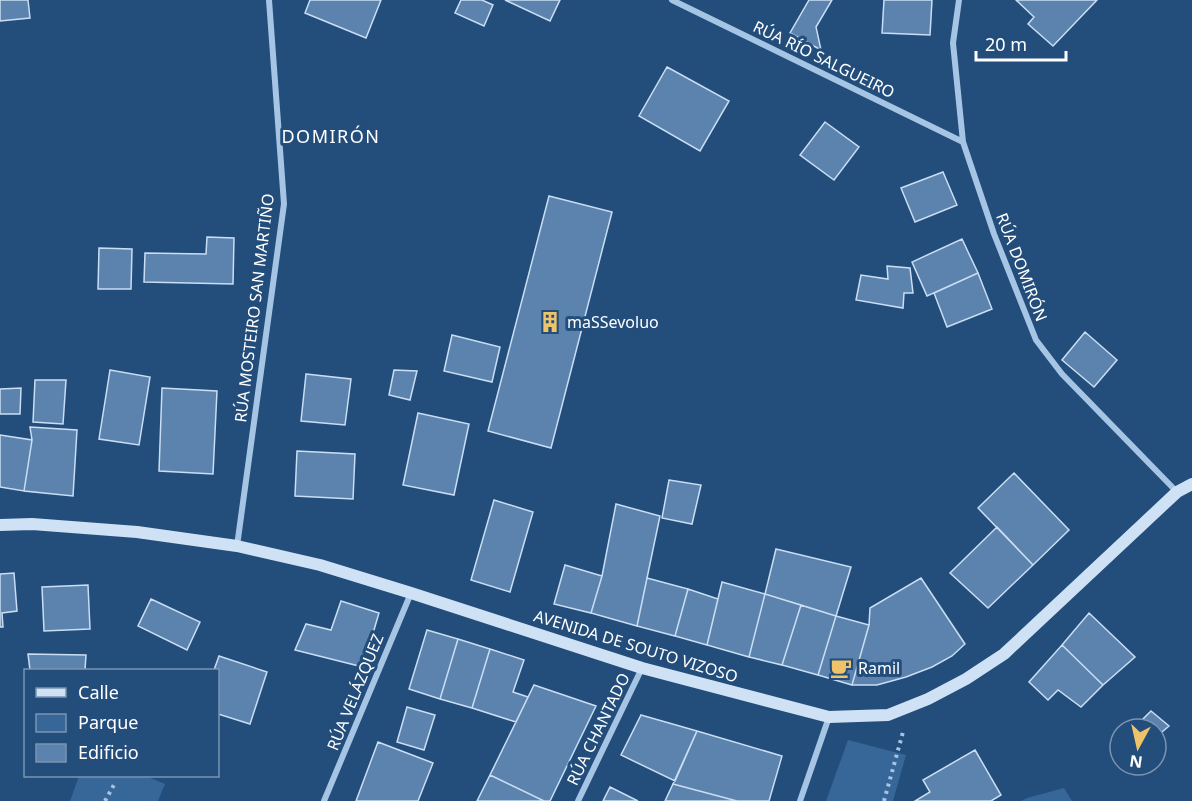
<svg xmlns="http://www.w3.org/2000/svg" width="1192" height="801" viewBox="0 0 1192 801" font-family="'Noto Sans',sans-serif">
<rect width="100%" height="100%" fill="#234d7b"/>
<path fill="#376798" d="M848 740 906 755 893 801H826Z
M79 776H146L165 784 158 801H70Z
M1064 788 1072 801H1021L1027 798Z"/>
<path fill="#5c83ad" stroke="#c9def4" stroke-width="1.5" d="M0 0H28L30 18 0 21Z
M310 0H381L366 38 305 13Z
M461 0H482L493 5 484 26 455 13Z
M505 0H560L550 21Z
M809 0H832L816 27 821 50 790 33Z
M884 0H932L930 35 882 33Z
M1016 0H1097L1053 46 1028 24 1034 17Z
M667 67 729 101 700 151 639 116Z
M825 122 859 147 834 180 800 155Z
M943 172 957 205 915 222 901 188Z
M549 196 612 212 551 448 488 431Z
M207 237 234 238 233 284 144 282 145 253 206 254Z
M962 239 978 273 927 296 912 262Z
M99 248 132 249 131 289H98Z
M887 266 910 268 913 293H904L903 308 856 300 861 275 888 279Z
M978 273 992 309 947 327 934 293Z
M1085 332 1117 360 1094 387 1062 360Z
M452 335 500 347 492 382 444 371Z
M110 370 150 377 139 445 99 439Z
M394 370 417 371 410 400 389 395Z
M306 374 351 379 345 425 301 421Z
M35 380H66L63 424 33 422Z
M21 388 20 414H0V389Z
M162 388 217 391 213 474 159 471Z
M418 413 469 424 454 495 403 485Z
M30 427 77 430 73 496 24 491 32 440Z
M0 435 32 440 24 491 0 487Z
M297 451 355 454 353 499 295 496Z
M1014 473 1069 530 1033 565 978 508Z
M669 480 701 485 692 524 662 518Z
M494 500 533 512 510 592 471 580Z
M616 504 660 516 637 626 591 613 602 576Z
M997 527 1033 565 988 608 950 573Z
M776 549 851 567 836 616 765 594Z
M565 565 602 576 591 613 554 604Z
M14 573 17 611 2 613 3 627H0V574Z
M647 578 688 589 675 636 637 626Z
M921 578 965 644 952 656 932 667 906 677 877 685H852L869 625 870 608Z
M722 582 765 594 749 657 707 645Z
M88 585 90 629 44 631 42 587Z
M688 589 718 599 707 645 675 636Z
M765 594 801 605 782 665 749 657Z
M151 599 200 622 187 650 138 626Z
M341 601 379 613 363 667 295 650 306 624 331 630Z
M801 605 836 616 818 675 782 665Z
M1089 613 1135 657 1103 685 1062 645Z
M836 616 869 625 852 685 818 675Z
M427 630 458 639 440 699 409 689Z
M458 639 490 649 472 708 440 699Z
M1062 645 1103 685 1081 707 1058 690 1048 700 1029 682Z
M490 649 524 660 513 692 528 697 516 722 472 708Z
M28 654 86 655 85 670H30Z
M219 656 267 672 250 724 218 714V670H214Z
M534 685 596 706 550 801H544L490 775Z
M407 707 435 715 424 750 397 742Z
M1151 711 1169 726 1156 737V729H1146L1139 723Z
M641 715 697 731 675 781 621 755Z
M697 731 782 756 769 801H737L673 784Z
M378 742 433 763 418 801H356Z
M975 750 1001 795 991 801H915L930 792 923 780Z
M490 775 544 801H477Z
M673 784 737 801H665Z
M610 787 638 801H603Z"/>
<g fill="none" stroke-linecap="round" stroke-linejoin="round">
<path stroke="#a6c5e5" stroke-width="4" stroke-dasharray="3 4.5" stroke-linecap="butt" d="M105 801 115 783
M884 801 903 732"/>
<path stroke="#a6c5e5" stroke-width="6" d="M672 0 963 142
M959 0 953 43 963 142 994 234 1036 340 1062 374 1177 492
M237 546 284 204 269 0
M324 801 411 593
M578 801 642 668
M800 801 829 717"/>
<path stroke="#cfe1f4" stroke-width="12" d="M0 525 32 524 137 532 237 546 320 565 411 593 642 668 829 717 888 715 928 699 966 679 1004 654 1177 492 1192 484"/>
</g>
<defs>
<symbol id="building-bare" viewBox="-9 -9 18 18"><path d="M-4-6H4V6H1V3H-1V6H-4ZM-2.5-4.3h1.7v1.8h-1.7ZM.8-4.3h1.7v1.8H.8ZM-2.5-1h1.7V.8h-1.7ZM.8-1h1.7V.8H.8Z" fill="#efc369" stroke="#234d7b" stroke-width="2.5" paint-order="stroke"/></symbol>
<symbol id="cafe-bare" viewBox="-9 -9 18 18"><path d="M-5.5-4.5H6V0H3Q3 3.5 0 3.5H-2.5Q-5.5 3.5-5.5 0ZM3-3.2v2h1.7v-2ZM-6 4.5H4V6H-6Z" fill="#efc369" stroke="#234d7b" stroke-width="2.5" paint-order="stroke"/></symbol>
</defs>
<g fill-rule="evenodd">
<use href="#building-bare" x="535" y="307" width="30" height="30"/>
<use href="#cafe-bare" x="826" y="653" width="30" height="30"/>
</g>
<g text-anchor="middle" stroke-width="6" stroke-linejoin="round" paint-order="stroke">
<g font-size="16" fill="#fff" stroke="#234d7b">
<text transform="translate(824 59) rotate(26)" y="6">RÚA RÍO SALGUEIRO</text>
<text transform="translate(1022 267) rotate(69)" y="6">RÚA DOMIRÓN</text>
<text transform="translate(254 308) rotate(-83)" y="6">RÚA MOSTEIRO SAN MARTIÑO</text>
<text transform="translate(636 646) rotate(17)" y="6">AVENIDA DE SOUTO VIZOSO</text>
<text transform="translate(355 692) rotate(-68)" y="6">RÚA VELÁZQUEZ</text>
<text transform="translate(598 729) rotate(-64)" y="6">RÚA CHANTADO</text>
</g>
<g font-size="16" fill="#fff" stroke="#234d7b" text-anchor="start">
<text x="567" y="328">maSSevoluo</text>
<text x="858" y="674">Ramil</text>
</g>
<g font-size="18" letter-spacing="1.5" fill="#fff" stroke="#234d7b">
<text x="331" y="143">DOMIRÓN</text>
</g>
</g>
<rect x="24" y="669" width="195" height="108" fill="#234d7b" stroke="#7b94b0" stroke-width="1.5"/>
<rect x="36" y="688" width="30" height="9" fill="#cfe1f4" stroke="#7b94b0" stroke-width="1.5"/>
<text x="78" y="699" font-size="18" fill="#ffffff">Calle</text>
<rect x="36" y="714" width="30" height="18" fill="#376798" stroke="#7b94b0" stroke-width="1.5"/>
<text x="78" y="729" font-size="18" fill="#ffffff">Parque</text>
<rect x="36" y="744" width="30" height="18" fill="#5c83ad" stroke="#7b94b0" stroke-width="1.5"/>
<text x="78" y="759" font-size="18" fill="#ffffff">Edificio</text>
<g transform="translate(1138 747) rotate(188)"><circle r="28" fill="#234d7b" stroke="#7b94b0" stroke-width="1.5"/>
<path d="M0-4.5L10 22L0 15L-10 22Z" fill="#efc369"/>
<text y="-9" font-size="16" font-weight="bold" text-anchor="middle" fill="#ffffff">N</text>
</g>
<path d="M976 51v9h90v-9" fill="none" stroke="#ffffff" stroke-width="3"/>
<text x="985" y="51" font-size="18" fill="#ffffff" stroke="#234d7b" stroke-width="4.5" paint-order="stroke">20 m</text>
</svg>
